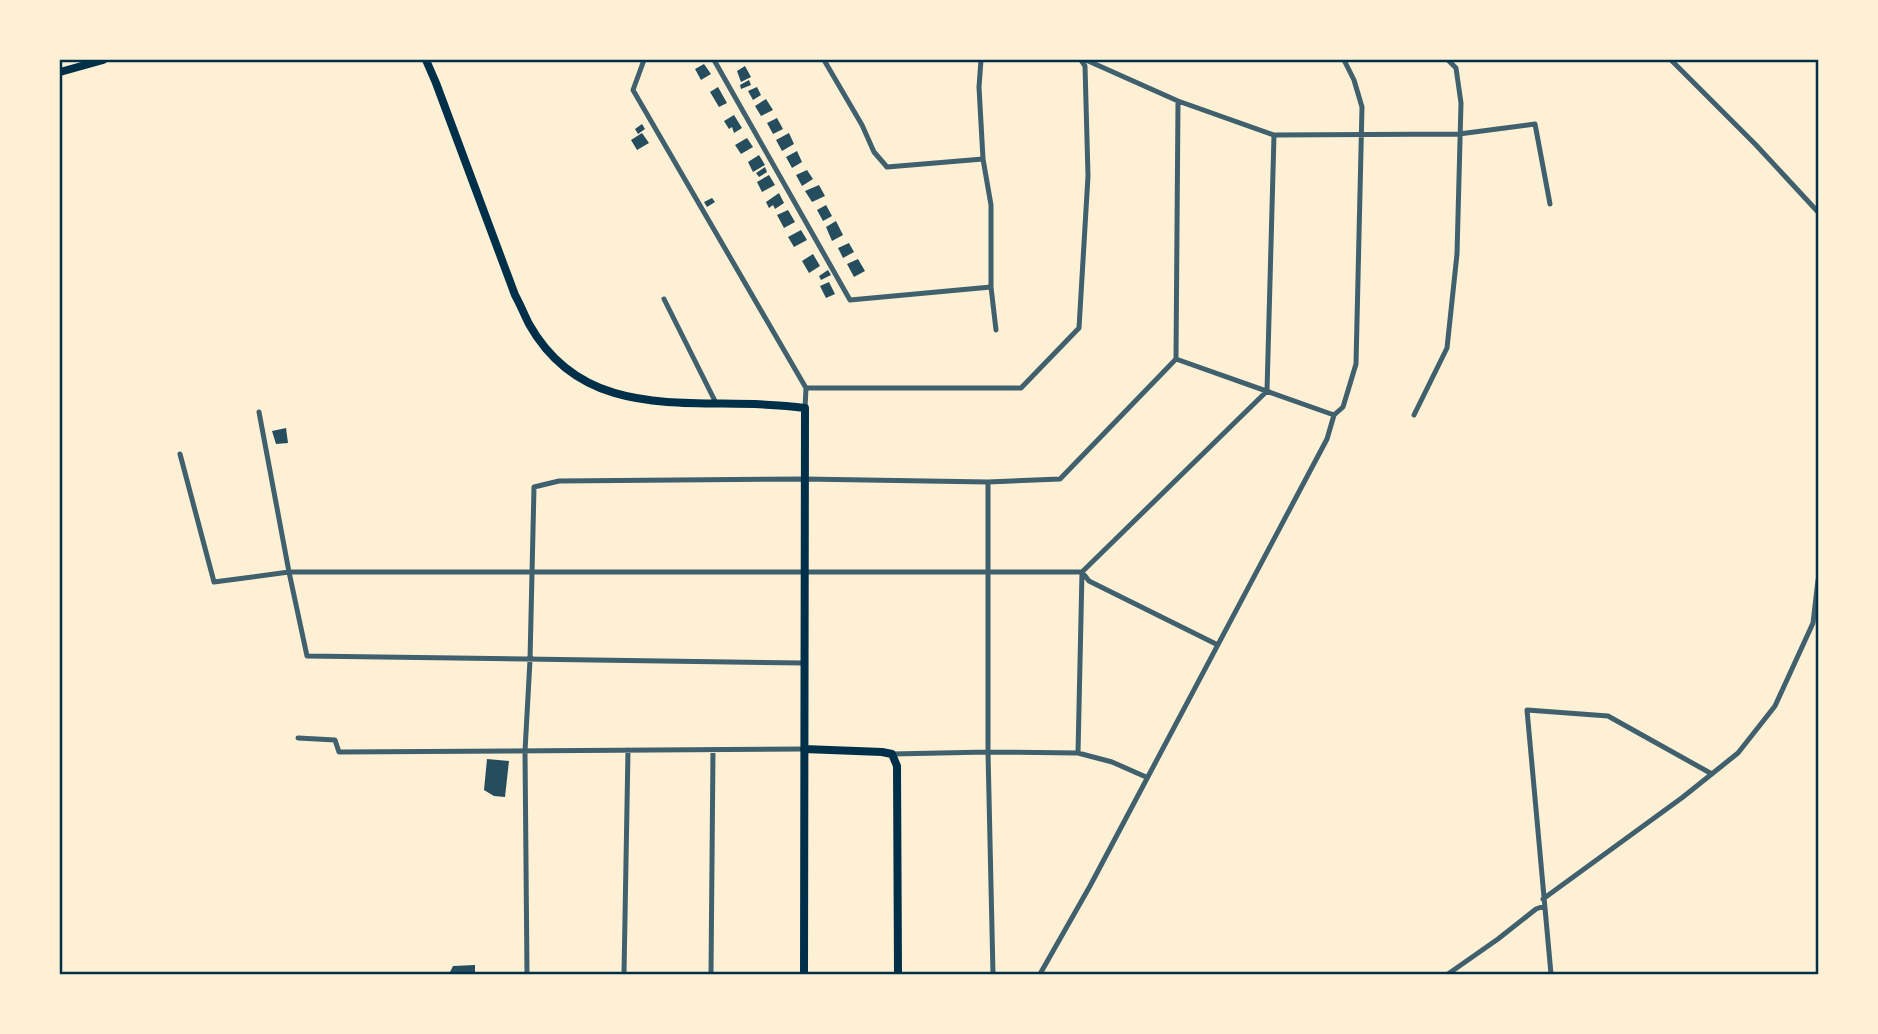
<svg xmlns="http://www.w3.org/2000/svg" width="1878" height="1034" viewBox="0 0 1878 1034" font-family="'PT Serif',serif">
<rect width="100%" height="100%" fill="#fdf0d5"/>
<path fill="#264d5e" d="M704 64 711 74 701 80 695 69Z
M745 66 751 77 741 82 737 71Z
M749 80 751 85 741 89 740 85Z
M718 87 727 103 719 107 710 92Z
M757 87 761 95 753 100 748 91Z
M766 99 773 110 761 116 755 106Z
M734 115 742 128 734 133 732 127 729 129 724 121Z
M777 118 783 129 773 134 767 123Z
M642 124 645 129 638 134 635 129Z
M642 133 649 143 637 150 631 140Z
M789 133 794 144 782 151 776 140Z
M747 138 753 147 741 154 735 145Z
M797 151 802 162 792 168 786 157Z
M759 155 765 165 753 172 748 162Z
M765 167 767 172 759 177 756 173Z
M807 170 813 179 802 186 796 175Z
M769 175 775 185 762 192 757 182Z
M819 185 825 196 812 202 805 191Z
M779 193 784 203 775 209 773 205 769 208 766 202Z
M712 198 715 202 707 207 704 202Z
M826 205 832 216 823 221 817 210Z
M788 210 795 222 784 228 777 215Z
M836 221 843 235 832 241 826 227Z
M801 230 807 240 794 247 788 237Z
M849 243 854 252 843 258 838 248Z
M813 254 820 266 809 273 802 261Z
M858 259 865 271 854 277 847 264Z
M828 270 831 275 821 280 819 276Z
M829 282 835 294 826 298 820 286Z
M286 428 288 443 276 444 272 431Z
M487 759 509 761 505 797 494 796 484 790Z
M475 965V974H449L453 966Z"/>
<g fill="none" stroke-linecap="round" stroke-linejoin="round">
<path stroke="#3f606c" stroke-width="5" d="M644 60 633 90 806 388 805 408
M714 60 850 300 991 287
M824 60 862 125 874 152 887 167 983 159
M981 60 979 87 983 159 991 205V287L996 330
M1671 60 1756 145 1818 212
M1274 135 1459 134 1535 124 1550 204
M664 299 716 403
M1176 359 1178 101
M1176 359 1334 415
M806 388H1021L1079 328 1088 176 1085 66 1081 60
M259 412 289 572 307 656 804 663
M1414 415 1447 348 1457 254 1461 103 1456 68 1448 60
M180 454 214 582 289 572H1082L1089 581 1218 645
M988 482V752L993 974
M298 738 335 740 339 752 804 749
M1078 753 1082 572 1267 391 1274 135 1178 101 1086 60
M892 754 988 752 1078 753 1112 762 1146 777
M1543 899 1683 797 1738 753 1775 706 1813 623 1818 580
M527 974 525 751 530 660 534 487 559 481 804 479 988 482 1060 479 1176 359
M624 974 628 750
M711 974 713 750
M1040 974 1090 886 1327 439 1334 415 1343 407 1356 364 1362 107 1354 80 1344 60
M1448 974 1498 939 1536 909 1544 906
M1551 974 1527 710 1608 716 1712 774"/>
<path stroke="#003049" stroke-width="8" d="M426 60 436 83 515 295C520 304 524 314 529 324 589 431 706 393 805 408L804 974
M60 72 103 60
M804 749 882 752 892 754 897 766 898 974"/>
</g>
<rect width="1878" height="1034" fill="none" stroke="#fdf0d5" stroke-width="122"/>
<rect x="61" y="61" width="1756" height="912" fill="none" stroke="#003049" stroke-width="2.5"/>
</svg>
